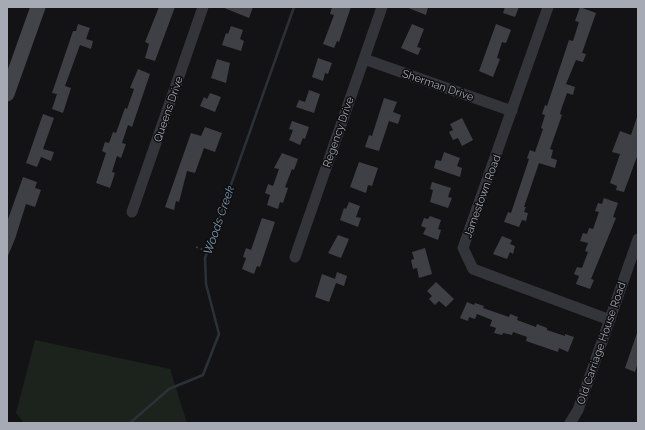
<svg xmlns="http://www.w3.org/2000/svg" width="645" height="430" viewBox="0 0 645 430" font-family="Raleway,sans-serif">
<rect width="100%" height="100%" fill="#131315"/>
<path fill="#1c231c" d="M35 340 170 369 187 423H24L16 413Z"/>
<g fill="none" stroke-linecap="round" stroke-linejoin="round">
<path stroke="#2a3238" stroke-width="2.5" d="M130 423 169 389 203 375 219 334 206 284 205 258 294 7"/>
</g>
<path fill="#3f4045" d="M159 7H175L155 61 145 58 149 44 145 42Z
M222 7H253L249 18Z
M332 7H351L339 42 337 41 334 48 323 44 334 15 330 14Z
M406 7H428L426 15Z
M505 7H519L515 17 503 13Z
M580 7 596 13 582 53 586 54 583 62 576 60 566 84 575 87 573 95 567 93 561 110 560 114 562 115 550 149 553 150 551 158 557 160 555 168 539 163 524 207H526L524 212 528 213 526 221 522 220 519 227 504 222 508 212 511 213 529 159 527 158 530 150 535 152 543 129 541 128 545 115 542 114 545 105 547 106 569 40 573 41 579 22 575 21Z
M78 24 90 28 86 39 93 41 91 49 80 45 65 86 71 88 63 113 52 109 57 94 52 93 73 31H76Z
M412 24 424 29 417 47 421 48 418 55 401 48Z
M496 24 511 30 506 43 502 42 497 58 500 59 493 77 479 71Z
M231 26 243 30 240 39 244 41 241 51 222 45 226 33 228 34Z
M318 58 332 63 328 74 325 73 323 81 312 77Z
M217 59 230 63 226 83 211 78Z
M138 69 150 74 132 127 128 125 122 143 126 144 121 158 117 156 112 172 115 173 110 188 96 183 106 153 102 151 105 142 109 143 113 132 116 133 125 108 127 109 134 89 130 88Z
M309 90 320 94 314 113 296 107 299 100 305 102Z
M210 93 221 97 215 112 200 106 204 97 207 99Z
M384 98 397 102 393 112 401 115 398 124 389 121 379 151 365 147 369 135 372 136Z
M43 114 54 118 43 149 54 152 51 161 41 157 37 167 26 163Z
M637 117 638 154 624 192 616 190 617 186 610 183 620 154 612 152 620 131 631 135Z
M462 118 473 140 462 146 458 138 453 140 449 132 453 130 450 124Z
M292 121 309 127 305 139 303 138 300 145 289 140 293 130 289 129Z
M205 127 222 133 215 152 204 148 195 173 187 171 179 202 176 201 174 210 165 207 191 133 201 136Z
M444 152 460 158 457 166 462 168 460 177 434 168 436 160 441 161Z
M282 153 298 159 294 170 292 169 285 187 288 188 283 203 280 202 278 209 267 205 270 195 265 193 268 184 273 186 279 169 274 168Z
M359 162 378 168 372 186 368 185 366 193 350 187Z
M23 177 37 182 35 188 41 190 35 207 26 204 15 239 7 258V222Z
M432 182 451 188 448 197 452 198 448 208 430 202 433 190 430 189Z
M604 198 618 203 613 217 616 218 591 279 594 280 590 289 576 284 579 276 574 274 577 267 582 268 588 252 585 251 588 243 580 241 583 233 587 234 589 228 593 229 599 212 595 211 598 203 602 204Z
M349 202 360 206 356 217 361 218 358 227 340 220 344 208 346 209Z
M430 216 441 220 438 229 441 230 438 240 423 234 426 228 421 226 424 218 428 219Z
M262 218 275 222 260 267 257 266 254 274 242 269 246 258 243 257 246 248 251 250Z
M338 235 349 239 341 258 328 253Z
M502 236 512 240 510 244 515 246 513 254 510 252 507 259 493 254Z
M425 248 432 274 419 278 417 268 413 269 411 260 414 259 412 252Z
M337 272 347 276 344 286 336 283 329 302 315 297 322 274 335 279Z
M436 282 454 299 446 307 439 301 435 305 429 299 432 296 427 291Z
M467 302 474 305 475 303 484 306 483 308 509 317 510 314 518 317 517 320 536 327 537 324 547 328V330L565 336V334L574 337 568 352 559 348 558 352 526 341 527 337 513 332 512 335 503 333 502 335 494 333 496 328 490 326 492 320 477 314 475 319 469 317 468 321 460 318Z
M637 333 638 363 635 372 625 368Z"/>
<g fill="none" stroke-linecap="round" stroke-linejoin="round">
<path stroke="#3b3c41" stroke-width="1.5" stroke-dasharray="2 3" stroke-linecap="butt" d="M196 247 214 254"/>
<path stroke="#34353a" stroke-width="11" d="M548 7 463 248 473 269 610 320
M364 59 512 111
M132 212 203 7
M295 257 382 7
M570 423 578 410 638 239"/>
<path stroke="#43444a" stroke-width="15" d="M7 94 38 7"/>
</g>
<g text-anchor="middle" stroke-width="3" stroke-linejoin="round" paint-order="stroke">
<g font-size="11" fill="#a5aab5" stroke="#0e0e10">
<text transform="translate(438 85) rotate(19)" y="4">Sherman Drive</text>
<text transform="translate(168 109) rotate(-71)" y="4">Queens Drive</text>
<text transform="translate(338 132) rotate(-71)" y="4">Regency Drive</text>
<text transform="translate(482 196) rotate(-70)" y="4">Jamestown Road</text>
<text transform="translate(601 343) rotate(-71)" y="4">Old Carriage House Road</text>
</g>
<g font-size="12" font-style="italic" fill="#7d98af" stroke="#0e0e10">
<text transform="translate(219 220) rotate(-71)" y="4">Woods Creek</text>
</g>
</g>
<rect width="645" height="430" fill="none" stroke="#a5aab5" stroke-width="16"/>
</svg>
